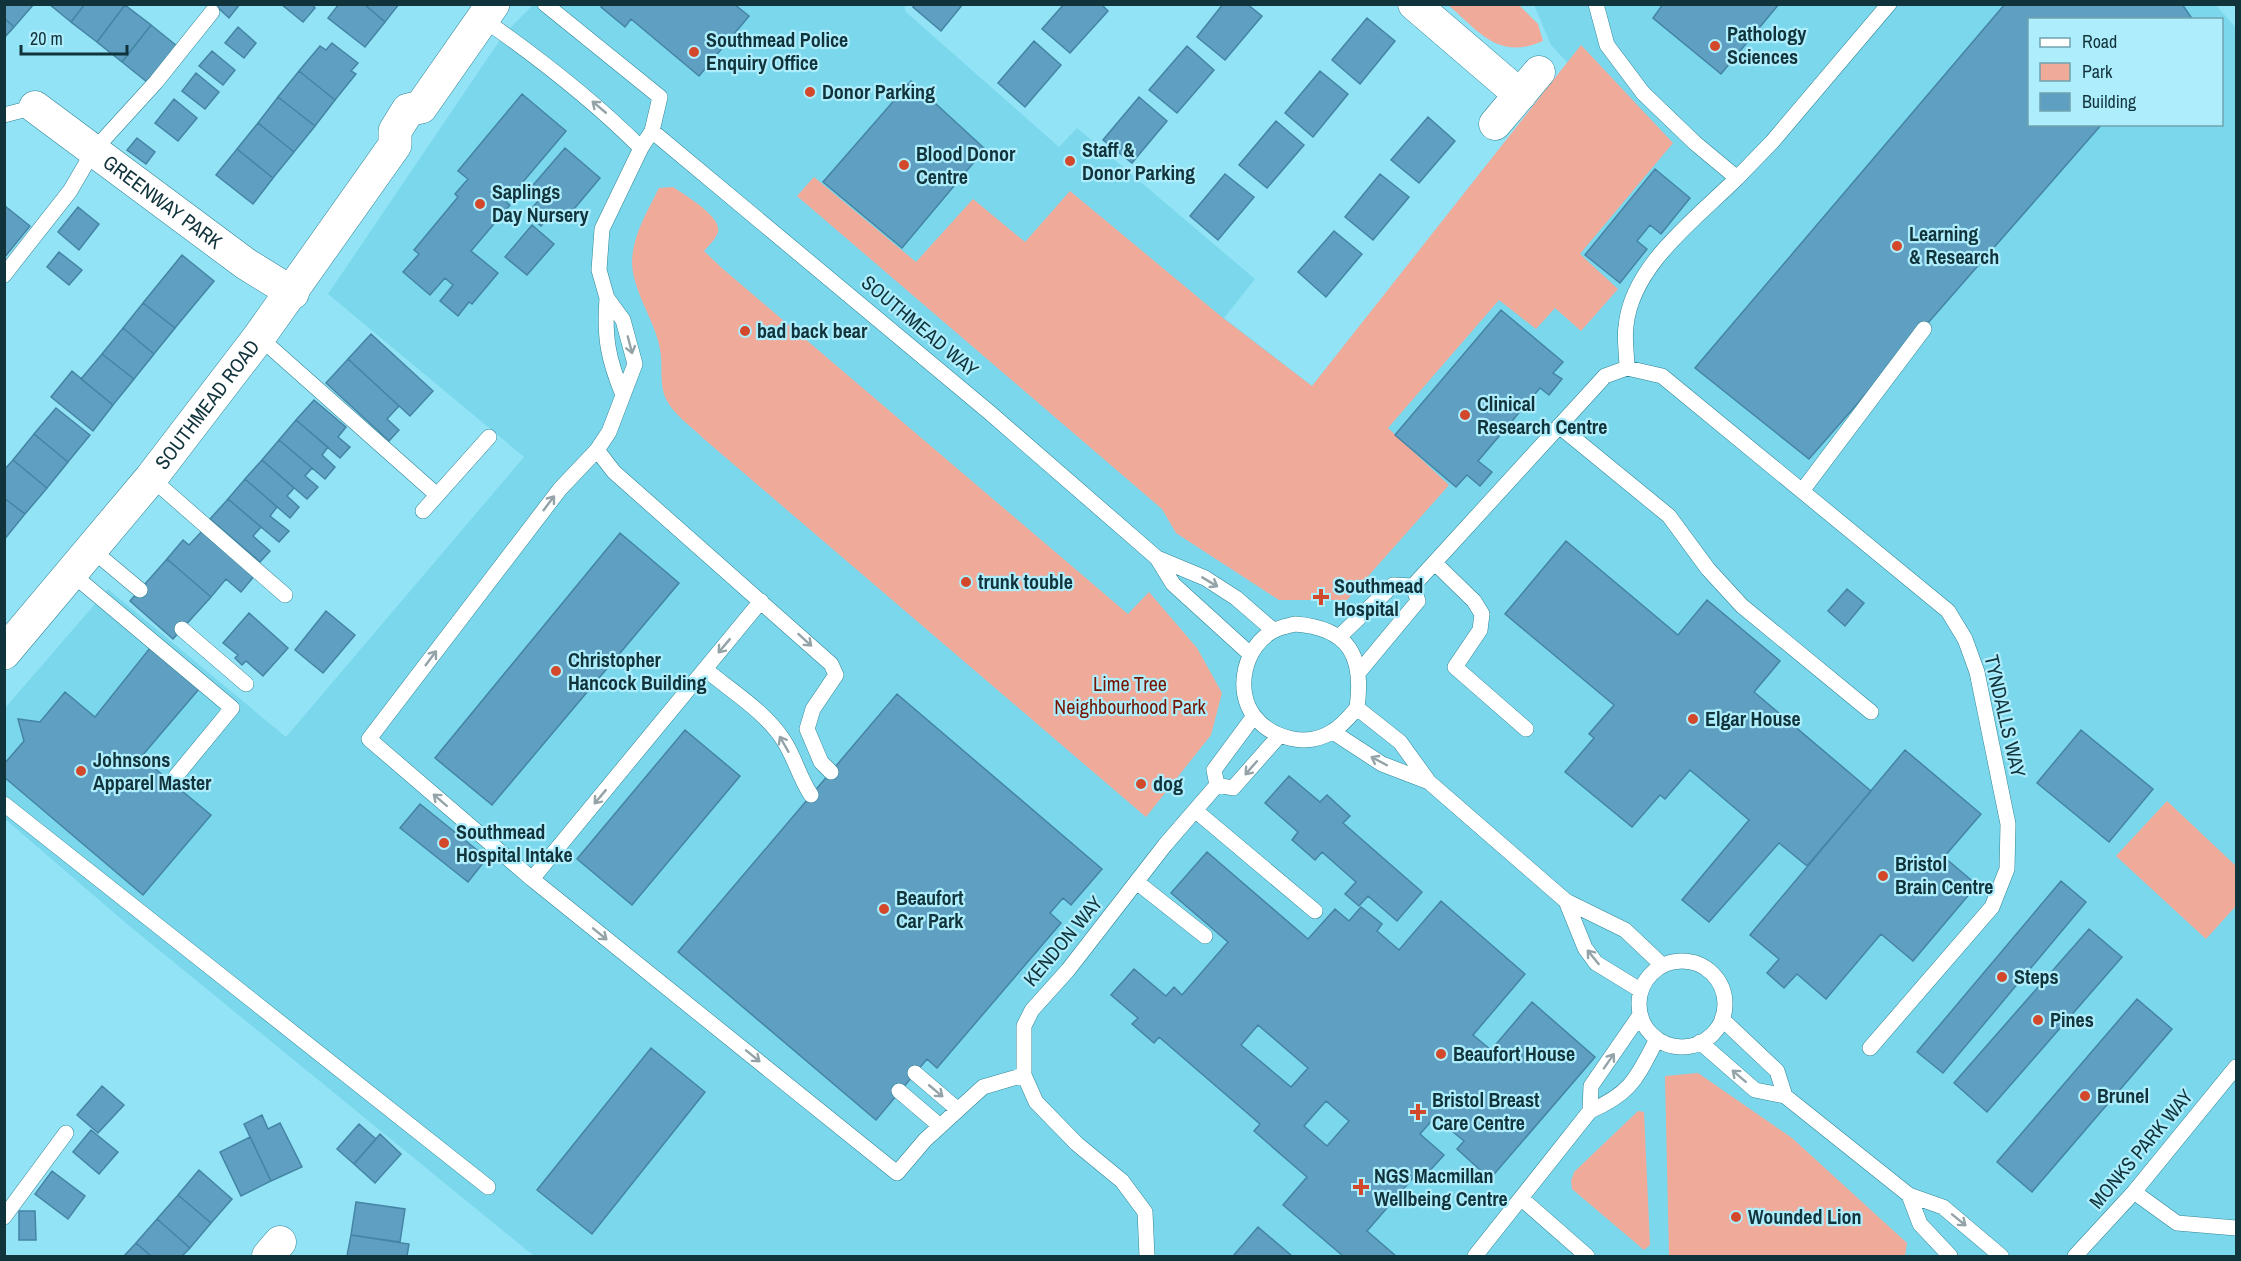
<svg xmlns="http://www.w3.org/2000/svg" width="2241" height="1261" viewBox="0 0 2241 1261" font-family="'Archivo Narrow',sans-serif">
<rect width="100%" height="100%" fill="#92e3f5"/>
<path fill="#7bd8ec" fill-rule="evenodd" d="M2215 4 2236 28V1256H534L127 924 5 819V708L108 589 286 737 524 457 328 294 504 34 533 5H904L906 12 1059 147 1077 128 1255 279 1224 318 1312 386 1499 157 1588 85 1551 45 1534 5ZM2030 20H2222V124H2030Z"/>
<path fill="#f0aa99" d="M1448 5H1519L1538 24 1543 41C1498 61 1479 31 1448 5Z
M1581 45 1673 143 1580 254 1618 289 1581 331 1555 308 1536 329 1499 300 1388 428 1449 485 1347 600H1279L1176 533 1162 509 797 196 814 177 916 262 973 199 1025 242 1070 191 1223 318 1312 386Z
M673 187C685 195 722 217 718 232 716 239 709 245 704 251L723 269 1128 614 1149 592 1197 648 1222 693 1211 735 1146 817 704 439C692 427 673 414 666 399 659 385 663 364 660 349 655 320 632 291 632 261 633 235 647 212 659 188Z
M2167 801 2236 866V906L2206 939 2116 856Z
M1698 1073 1792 1138 1907 1243 1905 1256H1669L1665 1076Z
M1638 1111 1644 1112 1650 1245 1644 1250 1572 1189 1571 1181 1574 1172Z"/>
<path fill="#5f9fc1" stroke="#4484a5" stroke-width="1.5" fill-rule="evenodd" d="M4 4H34L14 27 4 18Z
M49 4H85L71 22Z
M85 4H125V5L97 42 71 22Z
M214 4H240L229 18Z
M281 4H312L315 8 303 22Z
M339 4H364L385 22 365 47 328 18Z
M364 4H399L385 22Z
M603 4H734L749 16 699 76 631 19 625 27 601 7Z
M915 4H963L941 31 913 7Z
M1064 4H1101L1108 11 1070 53 1042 29Z
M1223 4H1247L1262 16 1225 60 1197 37Z
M1663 4H1779L1721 74 1653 18Z
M2005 4H2182L2193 20H2030V124H2102L1809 459 1695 368Z
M125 5 151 25 122 62 97 42Z
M4 18 14 27 4 38Z
M1367 18 1395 41 1360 84 1332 60Z
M151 25 177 46 147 82 122 62Z
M238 27 256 43 244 58 225 43Z
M1034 41 1061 65 1025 107 998 83Z
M332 43 358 63 351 71 356 74 335 100 299 71 320 46 326 50Z
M1187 46 1214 70 1177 113 1149 90Z
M212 51 235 70 223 85 199 66Z
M299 71 335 100 315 126 278 97Z
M1320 71 1348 94 1313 137 1285 113Z
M196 73 219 92 205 109 182 91Z
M911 81 985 149 902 248 823 182Z
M522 94 566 131 506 202 510 205 471 251 498 273 472 304 469 302 458 316 440 301 453 285 445 278 430 295 403 272 419 254 414 250 458 197 455 194 468 179 458 171Z
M278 97 315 126 294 152 258 123Z
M1139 97 1167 121 1132 163 1103 140Z
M174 99 197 118 178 141 155 123Z
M1428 117 1455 141 1419 183 1391 160Z
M1276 121 1304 145 1267 188 1239 165Z
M258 123 294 152 273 178 237 149Z
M137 138 155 152 146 164 127 150Z
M565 148 600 178 564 221 554 212 541 226 527 214 539 200 528 191Z
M237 149 273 178 253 204 216 175Z
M1655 169 1690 198 1661 234 1650 225 1637 241 1647 249 1620 283 1585 255Z
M1225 174 1254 197 1218 240 1190 216Z
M1380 174 1409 197 1373 240 1345 217Z
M5 206 30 226 4 258V206Z
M78 207 99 224 79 250 58 232Z
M532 225 554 244 527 275 505 257Z
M1334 231 1362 254 1326 297 1298 272Z
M59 252 82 270 69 285 47 267Z
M182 255 214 281 175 328 143 303Z
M143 303 175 328 154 354 123 328Z
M1501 310 1563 362 1553 373 1562 379 1549 395 1540 388 1478 461 1492 472 1480 486 1467 475 1456 487 1395 435Z
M123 328 154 354 134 379 102 354Z
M371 334 433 391 410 416 348 359Z
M102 354 134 379 113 405 81 379Z
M348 359 399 406 387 419 399 430 389 441 326 383Z
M72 371 113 405 93 431 51 397Z
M314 400 346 427 338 437 350 447 340 458 296 420Z
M56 408 90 435 68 462 34 434Z
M296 420 328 447 322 455 335 467 325 479 279 440Z
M34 434 68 462 47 488 13 460Z
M279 440 312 468 305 476 318 487 307 499 262 460Z
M13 460 47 488 25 514 4 498V470Z
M262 460 294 488 287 496 299 507 290 518 245 479Z
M245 479 277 507 270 516 289 531 279 542 228 499Z
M4 498 25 514 4 540Z
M228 499 261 527 253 536 270 551 260 562 210 519Z
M204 529 255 575 241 592 226 579 211 597 167 559 183 540 189 545Z
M620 533 679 583 492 805 435 758Z
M1566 541 1678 635 1707 600 1780 661 1754 692 1871 791 1807 866 1779 843 1709 922 1682 900 1749 820 1690 770 1665 799 1660 795 1632 827 1565 772 1594 738 1589 734 1614 705 1505 614Z
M167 559 211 597 173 639 130 601Z
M1847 589 1864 603 1845 626 1828 611Z
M326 611 355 635 323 673 295 650Z
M249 613 288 648 263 676 246 661 242 665 235 658 238 655 223 643Z
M150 648 199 689 141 757 211 815 143 895 4 777V764L24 741 18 719 40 722 65 692 95 717Z
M897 694 1102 869 1071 905 1063 898 1050 913 1061 923 937 1068 927 1059 876 1120 678 952Z
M685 730 740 776 632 905 577 859Z
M2081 730 2153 789 2109 842 2037 783Z
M1905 750 1981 814 1944 857 1977 885 1913 961 1881 934 1826 999 1797 974 1784 988 1767 973 1779 959 1750 935Z
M1289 776 1320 802 1327 795 1350 816 1343 823 1422 892 1397 921 1368 896 1359 906 1345 894 1356 882 1322 852 1315 860 1292 840 1298 832 1265 803Z
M420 804 487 858 468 882 400 828Z
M1207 852 1308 939 1335 909 1349 921 1361 907 1382 924 1377 931 1399 950 1441 901 1525 974 1473 1035 1491 1050 1532 1002 1595 1057 1490 1179 1457 1149 1464 1141 1435 1117 1420 1134 1444 1155 1425 1176 1419 1171 1367 1231 1396 1256H1343L1283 1205 1307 1177 1254 1131 1260 1124 1159 1037 1154 1043 1132 1024 1138 1018 1111 995 1134 969 1166 996 1174 987 1182 995 1228 942 1171 893ZM1258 1025 1308 1068 1291 1087 1241 1045ZM1326 1101 1349 1121 1327 1146 1304 1126Z
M2061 881 2086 902 1943 1073 1917 1052Z
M2089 929 2122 957 1987 1112 1954 1083Z
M2137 999 2172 1029 2032 1192 1997 1162Z
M651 1048 705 1092 592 1234 537 1190Z
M102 1086 124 1105 98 1133 77 1115Z
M262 1115 268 1129 280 1123 302 1167 271 1181 244 1124Z
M359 1124 376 1139 354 1164 337 1149Z
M91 1130 118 1152 99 1174 73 1152Z
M380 1134 401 1154 375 1183 354 1164Z
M250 1137 271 1181 241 1196 220 1152Z
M199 1170 232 1199 211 1223 178 1195Z
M52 1171 85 1196 68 1219 35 1194Z
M178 1195 211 1223 190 1248 157 1219Z
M356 1202 405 1209 400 1242 351 1235Z
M19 1211H35L36 1240H19Z
M157 1219 190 1248 182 1256H151L136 1243Z
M1258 1227 1292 1256H1233Z
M351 1235 409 1244 407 1256H347Z
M136 1243 151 1256H124Z"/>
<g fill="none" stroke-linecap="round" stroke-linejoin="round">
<defs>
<path id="service" d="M545 4 660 97 652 131 641 148 602 229 599 270 607 298 623 320 635 364 609 432 597 450 614 472 831 664 836 675 813 709 807 729 821 762 831 772
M1596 4 1607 45 1643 93 1695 143 1737 178C1696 219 1632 265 1626 326 1624 340 1627 355 1627 368
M483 19C539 58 592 99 641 148
M4 115 35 107
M652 131 989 412 1157 558 1173 584 1250 654
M1737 178 1772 142 1889 4
M4 275 70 191 94 150 156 82 212 12
M607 298C604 337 608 359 623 395
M259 337 437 495
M1627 368 1662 376 1948 611 1965 639 1977 672 2008 824 2007 869 1992 907 1870 1048
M1559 426 1669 516 1708 569 1742 606 1871 712
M151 478 285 595
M1802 491 1924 329
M423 511 489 437
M91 549 140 590
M1157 558 1205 578 1236 598 1273 630
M1436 564 1474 601 1482 614 1480 630 1455 667 1526 729
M71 573 232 708 176 776
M1413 586 1605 376 1627 368
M761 601 532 879 897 1173 925 1140 983 1087 1024 1075
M1295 624C1350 628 1364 657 1357 708 1350 716 1342 726 1333 731 1308 748 1272 739 1254 716 1234 690 1245 646 1273 631 1280 627 1288 626 1295 624Z
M182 629 246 684
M1339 637 1393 585 1413 586
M705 669C731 691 766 712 784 741 795 758 799 777 811 795
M1359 672 1418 601 1413 586
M1357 708 1400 742 1429 782 1566 901 1625 930 1662 965
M1333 732 1382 764 1429 782
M1217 785 1233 788 1279 736
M1217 785 1214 770 1254 716
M4 804 488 1187
M1196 811 1315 911
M532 879 369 739 560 489 597 450
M1138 883 1205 936
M1566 901 1585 948 1596 963 1640 990
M1639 1004a43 43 0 1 1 86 0a43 43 0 1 1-86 0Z
M1722 1019 1777 1071 1785 1096
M1700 1042 1755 1090 1785 1096 1909 1195 1943 1207 2001 1256
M915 1073 957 1109
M899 1091 940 1126
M1590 1111 1591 1086 1640 1015
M2134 1192 2177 1223 2236 1228
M1909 1195 1920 1224 1950 1256
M1522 1199 1587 1256
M4 1217 66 1133
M1147 1256 1145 1212 1122 1181 1077 1144 1036 1102 1024 1075V1026L1032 1010 1068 970 1165 845 1217 785
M1475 1256 1590 1111C1632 1093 1637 1077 1657 1039
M2075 1256 2134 1192 2236 1067"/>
<g id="minor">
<path d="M1414 4 1520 95"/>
<path id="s1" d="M35 107 246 264 293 293"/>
<path d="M1495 124 1539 72"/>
<path d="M268 1256 280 1242"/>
</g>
<g id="secondary">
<path id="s2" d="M4 653 151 478 259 337 395 145V131L408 110 421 107 493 4"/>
</g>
</defs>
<use href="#service" stroke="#308495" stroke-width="16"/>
<use href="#minor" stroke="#308495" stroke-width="33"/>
<use href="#secondary" stroke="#308495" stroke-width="34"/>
<use href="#service" stroke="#fff" stroke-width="15"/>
<use href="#minor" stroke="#fff" stroke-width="32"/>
<use href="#secondary" stroke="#fff" stroke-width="33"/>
</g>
<defs><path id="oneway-shaft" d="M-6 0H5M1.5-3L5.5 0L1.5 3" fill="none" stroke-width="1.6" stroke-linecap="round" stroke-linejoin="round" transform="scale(1.5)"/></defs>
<g stroke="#94a3a7">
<use href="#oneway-shaft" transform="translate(599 107) rotate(-140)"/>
<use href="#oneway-shaft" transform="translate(630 345) rotate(75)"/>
<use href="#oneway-shaft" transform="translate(549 503) rotate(-53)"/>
<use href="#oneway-shaft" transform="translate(1210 582) rotate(31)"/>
<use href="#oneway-shaft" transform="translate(805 640) rotate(42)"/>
<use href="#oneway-shaft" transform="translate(724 646) rotate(130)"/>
<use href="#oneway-shaft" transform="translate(431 658) rotate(-53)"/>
<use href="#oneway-shaft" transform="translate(784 744) rotate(-120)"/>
<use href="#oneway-shaft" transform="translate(1379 761) rotate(-152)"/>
<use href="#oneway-shaft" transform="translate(1251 768) rotate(131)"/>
<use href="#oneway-shaft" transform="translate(600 797) rotate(130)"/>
<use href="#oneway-shaft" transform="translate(440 800) rotate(-139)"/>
<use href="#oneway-shaft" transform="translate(600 934) rotate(39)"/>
<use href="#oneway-shaft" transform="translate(1593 957) rotate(-129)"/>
<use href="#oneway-shaft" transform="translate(753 1056) rotate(39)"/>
<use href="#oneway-shaft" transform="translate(1609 1061) rotate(-55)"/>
<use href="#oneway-shaft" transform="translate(1739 1076) rotate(-139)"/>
<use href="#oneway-shaft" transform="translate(936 1091) rotate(40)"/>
<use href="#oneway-shaft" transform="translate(1959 1220) rotate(39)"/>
</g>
<g fill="#d3482a" stroke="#aeedfc" stroke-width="2">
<circle cx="1715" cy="46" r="6"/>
<circle cx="694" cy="52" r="6"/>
<circle cx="810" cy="92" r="6"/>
<circle cx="1070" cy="161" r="6"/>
<circle cx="904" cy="165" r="6"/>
<circle cx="480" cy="204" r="6"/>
<circle cx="1897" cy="246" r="6"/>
<circle cx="745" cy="331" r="6"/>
<circle cx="1465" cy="415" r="6"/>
<circle cx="966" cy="582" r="6"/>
<path d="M1318 588h6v6h6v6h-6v6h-6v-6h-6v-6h6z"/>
<circle cx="556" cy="671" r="6"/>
<circle cx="1693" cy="719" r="6"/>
<circle cx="81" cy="771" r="6"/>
<circle cx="1141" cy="784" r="6"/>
<circle cx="444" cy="843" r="6"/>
<circle cx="1883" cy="876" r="6"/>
<circle cx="884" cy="909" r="6"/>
<circle cx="2002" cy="977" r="6"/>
<circle cx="2038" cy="1020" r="6"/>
<circle cx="1441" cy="1054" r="6"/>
<circle cx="2085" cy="1096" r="6"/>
<path d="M1415 1103h6v6h6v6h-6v6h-6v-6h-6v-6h6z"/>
<path d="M1358 1178h6v6h6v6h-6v6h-6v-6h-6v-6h6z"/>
<circle cx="1736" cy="1217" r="6"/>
</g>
<g text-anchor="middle" stroke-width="4.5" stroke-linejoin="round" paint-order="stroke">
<g font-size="20" font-weight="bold" fill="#11333b" stroke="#aeedfc" text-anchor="start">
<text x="1727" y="41">Pathology<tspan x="1727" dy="23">Sciences</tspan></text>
<text x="706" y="47">Southmead Police<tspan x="706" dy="23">Enquiry Office</tspan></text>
<text x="822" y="99">Donor Parking</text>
<text x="1082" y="157">Staff &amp;<tspan x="1082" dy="23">Donor Parking</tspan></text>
<text x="916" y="161">Blood Donor<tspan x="916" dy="23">Centre</tspan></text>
<text x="492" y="199">Saplings<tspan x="492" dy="23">Day Nursery</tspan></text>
<text x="1909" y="241">Learning<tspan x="1909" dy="23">&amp; Research</tspan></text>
<text x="757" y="338">bad back bear</text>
<text x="1477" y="411">Clinical<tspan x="1477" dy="23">Research Centre</tspan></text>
<text x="978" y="589">trunk touble</text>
<text x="1334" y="593">Southmead<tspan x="1334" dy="23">Hospital</tspan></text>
<text x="568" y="667">Christopher<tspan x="568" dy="23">Hancock Building</tspan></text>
<text x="1705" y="726">Elgar House</text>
<text x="93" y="767">Johnsons<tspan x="93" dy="23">Apparel Master</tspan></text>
<text x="1153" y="791">dog</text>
<text x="456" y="839">Southmead<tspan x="456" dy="23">Hospital Intake</tspan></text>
<text x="1895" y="871">Bristol<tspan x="1895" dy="23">Brain Centre</tspan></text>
<text x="896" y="905">Beaufort<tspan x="896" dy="23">Car Park</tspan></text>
<text x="2014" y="984">Steps</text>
<text x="2050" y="1027">Pines</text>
<text x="1453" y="1061">Beaufort House</text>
<text x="2097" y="1103">Brunel</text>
<text x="1432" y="1107">Bristol Breast<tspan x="1432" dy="23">Care Centre</tspan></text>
<text x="1374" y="1183">NGS Macmillan<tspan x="1374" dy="23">Wellbeing Centre</tspan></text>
<text x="1748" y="1224">Wounded Lion</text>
</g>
<g font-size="20" fill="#11333b" stroke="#aeedfc">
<text dy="7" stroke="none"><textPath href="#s1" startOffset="159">GREENWAY PARK</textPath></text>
<text transform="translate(920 326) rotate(40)" y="7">SOUTHMEAD WAY</text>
<text dy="7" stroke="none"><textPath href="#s2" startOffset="321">SOUTHMEAD ROAD</textPath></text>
<text transform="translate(2005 716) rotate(77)" y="7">TYNDALLS WAY</text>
<text transform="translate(1063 941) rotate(-50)" y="7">KENDON WAY</text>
<text transform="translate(2141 1149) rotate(-50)" y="7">MONKS PARK WAY</text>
</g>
<g font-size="20" fill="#751400" stroke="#aeedfc">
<text x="1130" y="691">Lime Tree<tspan x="1130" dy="23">Neighbourhood Park</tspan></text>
</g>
</g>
<rect width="2241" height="1261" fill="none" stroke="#11333b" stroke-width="12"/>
<rect x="2028" y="18" width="195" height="108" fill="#aeedfc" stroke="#6fa3af" stroke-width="1.5"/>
<rect x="2040" y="38" width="30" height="9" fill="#ffffff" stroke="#6fa3af" stroke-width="1.5"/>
<text x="2082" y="48" font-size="18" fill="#11333b">Road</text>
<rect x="2040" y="63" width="30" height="18" fill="#f0aa99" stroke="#6fa3af" stroke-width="1.5"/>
<text x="2082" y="78" font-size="18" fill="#11333b">Park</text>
<rect x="2040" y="93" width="30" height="18" fill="#5f9fc1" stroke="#6fa3af" stroke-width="1.5"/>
<text x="2082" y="108" font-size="18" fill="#11333b">Building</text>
<path d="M21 45v9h106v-9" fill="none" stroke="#11333b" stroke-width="3"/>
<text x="30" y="45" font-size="18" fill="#11333b" stroke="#aeedfc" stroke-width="4.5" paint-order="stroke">20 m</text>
</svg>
